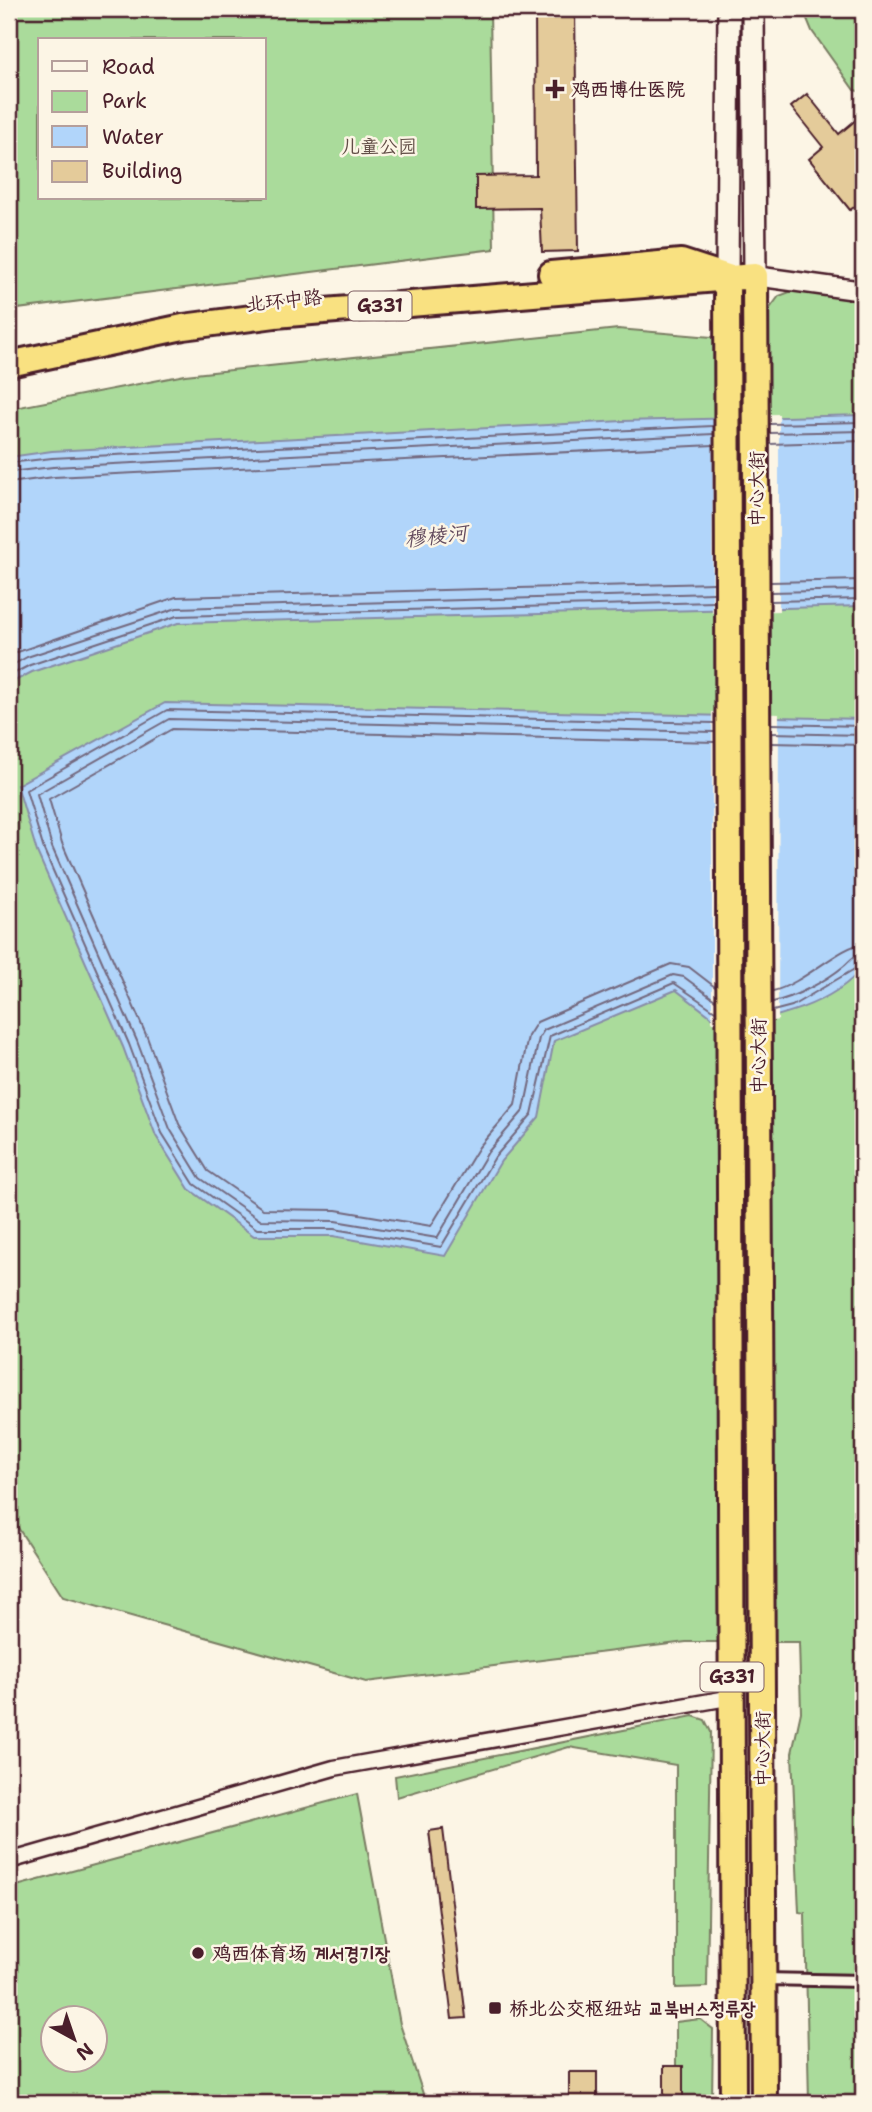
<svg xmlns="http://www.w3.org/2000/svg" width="872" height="2112" viewBox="0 0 872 2112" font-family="'Shantell Sans','LXGW WenKai TC','Poor Story',sans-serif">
<rect width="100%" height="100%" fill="#fcf5e5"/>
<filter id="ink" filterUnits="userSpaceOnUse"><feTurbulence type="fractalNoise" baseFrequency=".0143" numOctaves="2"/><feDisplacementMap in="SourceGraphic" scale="14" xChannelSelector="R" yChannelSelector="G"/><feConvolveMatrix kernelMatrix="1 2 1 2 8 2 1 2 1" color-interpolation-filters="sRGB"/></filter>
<g filter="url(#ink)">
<path fill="#aadb9b" stroke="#7a7d63" stroke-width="2" fill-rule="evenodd" d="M9 9H490L494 249 9 310ZM40 40H264V198H40Z
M803 9H863V92L854 90 812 31Z
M799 282 863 298V2103H809L805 1913 799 1912 792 1753 801 1712 799 1642H686L366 1682 63 1597 9 1514V409L185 375 618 329 712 337 765 315 779 296 790 292Z
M693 1716 705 1720 711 1732 707 1987 676 1988V1765L569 1747 397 1797 395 1776Z
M357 1794 400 2024 426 2103H9V1888ZM52 2018H94V2060H52Z
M700 2019 713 2029 712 2103H676V2022Z"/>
<path fill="#b1d5fa" stroke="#888ca7" stroke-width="2" d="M863 415V606L178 623 32 672 9 684V457L52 451 623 421Z
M165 703 863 719V967C832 1006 773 1018 726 1028L676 990 554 1041 539 1117 501 1161 445 1256 333 1236H254L189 1189 156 1136 123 1047 37 852 17 785Z"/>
<path fill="#fcf5e5" d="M779 414V611L712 613 713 415Z
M712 712 779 714 778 1020 726 1032 712 1022Z"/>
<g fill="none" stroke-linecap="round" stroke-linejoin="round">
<path stroke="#73687e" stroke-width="2" d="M770 424 863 422
M770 433 863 431
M770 444 863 441
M9 463 52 458 713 426
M9 472 53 467 714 434
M9 483 54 477 714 445
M771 582 863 580
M771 592 863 590
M771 601 863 599
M9 655 176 597 714 583
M9 667 27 657 177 608 714 593
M9 676 30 665 177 616 714 602
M714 723 167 710 26 790 44 850 129 1044 162 1133 194 1184 257 1229H334L441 1247 495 1157 532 1114 550 1036 674 983 715 1011
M771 724 863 726
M714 732 169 719 37 794 52 847 137 1041 170 1129 200 1178 260 1220 335 1221 437 1238 488 1152 524 1110 539 1038 544 1030 673 975 684 977 715 1000
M771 733 863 735
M715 742 172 729 49 799 62 843 147 1037 179 1124 208 1171 263 1209 336 1210 431 1226 479 1147 515 1105 528 1036 537 1022 671 964 689 967 715 987
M771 743 863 745
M773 991C803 984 841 945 863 944
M773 1002C796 997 826 981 844 966 851 960 853 955 863 955
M773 1011 792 1006 863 964"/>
</g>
<path fill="#e4cb9a" stroke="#4a1f2b" stroke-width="2" d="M535 9H575L578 251 542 252 540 208 476 209V176L536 175Z
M807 94 839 134 863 114V200L850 210 809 159 823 147 791 107Z
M443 1829 466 2018 452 2019 429 1831Z
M664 2066H683V2103H664Z
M569 2072H597V2103H569Z"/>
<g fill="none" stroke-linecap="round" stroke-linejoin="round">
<defs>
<path id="pedestrian" d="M764 1979 863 1981"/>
<path id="minor" d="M9 1861 334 1768 733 1697"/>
<path id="tertiary" d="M755 276 863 291"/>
<path id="secondary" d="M753 9 755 276
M727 277 729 9"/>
<path id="trunk" d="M551 274 681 262 727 277 733 2103
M9 364 183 327 275 315 755 276 764 2103"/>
</defs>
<use href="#pedestrian" stroke="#4a1f2b" stroke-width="16"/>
<use href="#minor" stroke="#4a1f2b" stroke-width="19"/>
<use href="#tertiary" stroke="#4a1f2b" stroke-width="23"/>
<use href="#secondary" stroke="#4a1f2b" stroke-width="26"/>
<use href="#trunk" stroke="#4a1f2b" stroke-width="30"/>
<use href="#pedestrian" stroke="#fcf5e5" stroke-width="10"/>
<use href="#minor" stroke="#fcf5e5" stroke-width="14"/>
<use href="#tertiary" stroke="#fcf5e5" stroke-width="18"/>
<use href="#secondary" stroke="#fcf5e5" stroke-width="21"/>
<use href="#trunk" stroke="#f9e181" stroke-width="24"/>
</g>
</g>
<g fill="#4a1f2b" stroke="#fcf5e5" stroke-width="2.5">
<path d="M551.5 78.5h7v7h7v7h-7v7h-7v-7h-7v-7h7z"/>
<circle cx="198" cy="1953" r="7"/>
<rect x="488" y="2001" width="14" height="14" rx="3.5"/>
</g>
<g text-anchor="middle" stroke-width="5" stroke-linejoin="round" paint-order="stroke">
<g fill="#fcf5e5" stroke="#7f5f63" stroke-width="2">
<rect x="348.5" y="291.5" width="63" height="29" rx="5"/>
<rect x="700.5" y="1662.5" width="63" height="29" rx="5"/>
</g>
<g font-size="18" font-weight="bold" fill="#4a1f2b">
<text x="380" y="312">G331</text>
<text x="732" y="1683">G331</text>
</g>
<g font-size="19" font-weight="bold" fill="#4a1f2b" stroke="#fcf5e5" text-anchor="start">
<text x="571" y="96">鸡西博仕医院</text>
<text x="212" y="1960">鸡西体育场 계서경기장</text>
<text x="509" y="2015">桥北公交枢纽站 교북버스정류장</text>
</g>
<g font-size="19" fill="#624e47" stroke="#fcf5e5">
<text x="379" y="153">儿童公园</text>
</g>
<g font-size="19" fill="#4a1f2b" stroke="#fcf5e5">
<text transform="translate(284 300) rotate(-6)" y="7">北环中路</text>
<text transform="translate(756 489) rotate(-90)" y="7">中心大街</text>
<text transform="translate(758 1056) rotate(-90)" y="7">中心大街</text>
<text transform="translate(762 1749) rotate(-90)" y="7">中心大街</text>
</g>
<g font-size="21" font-style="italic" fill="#644c5f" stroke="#fcf5e5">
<text transform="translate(436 536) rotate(-6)" y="7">穆棱河</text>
</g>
</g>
<rect width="872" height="2112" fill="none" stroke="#fcf5e5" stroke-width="35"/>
<rect x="18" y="18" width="837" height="2077" fill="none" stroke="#4a1f2b" stroke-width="2.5" filter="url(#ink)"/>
<rect x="38" y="38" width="228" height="161" fill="#fcf5e5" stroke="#b59f9b" stroke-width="2"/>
<rect x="52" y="61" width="35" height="10" fill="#fcf5e5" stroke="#b59f9b" stroke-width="2"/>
<text x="102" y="74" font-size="21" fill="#4a1f2b">Road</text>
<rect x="52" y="91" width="35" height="21" fill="#aadb9b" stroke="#b59f9b" stroke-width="2"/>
<text x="102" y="108" font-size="21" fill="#4a1f2b">Park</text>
<rect x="52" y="126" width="35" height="21" fill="#b1d5fa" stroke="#b59f9b" stroke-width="2"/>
<text x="102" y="144" font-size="21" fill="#4a1f2b">Water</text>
<rect x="52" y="161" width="35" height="21" fill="#e4cb9a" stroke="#b59f9b" stroke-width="2"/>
<text x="102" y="178" font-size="21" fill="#4a1f2b">Building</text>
<g transform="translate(74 2039) rotate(140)"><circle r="33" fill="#fcf5e5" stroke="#b59f9b" stroke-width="2"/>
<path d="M0-5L12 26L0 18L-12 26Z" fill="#4a1f2b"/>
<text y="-10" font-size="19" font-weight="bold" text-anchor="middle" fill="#4a1f2b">N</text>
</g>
</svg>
